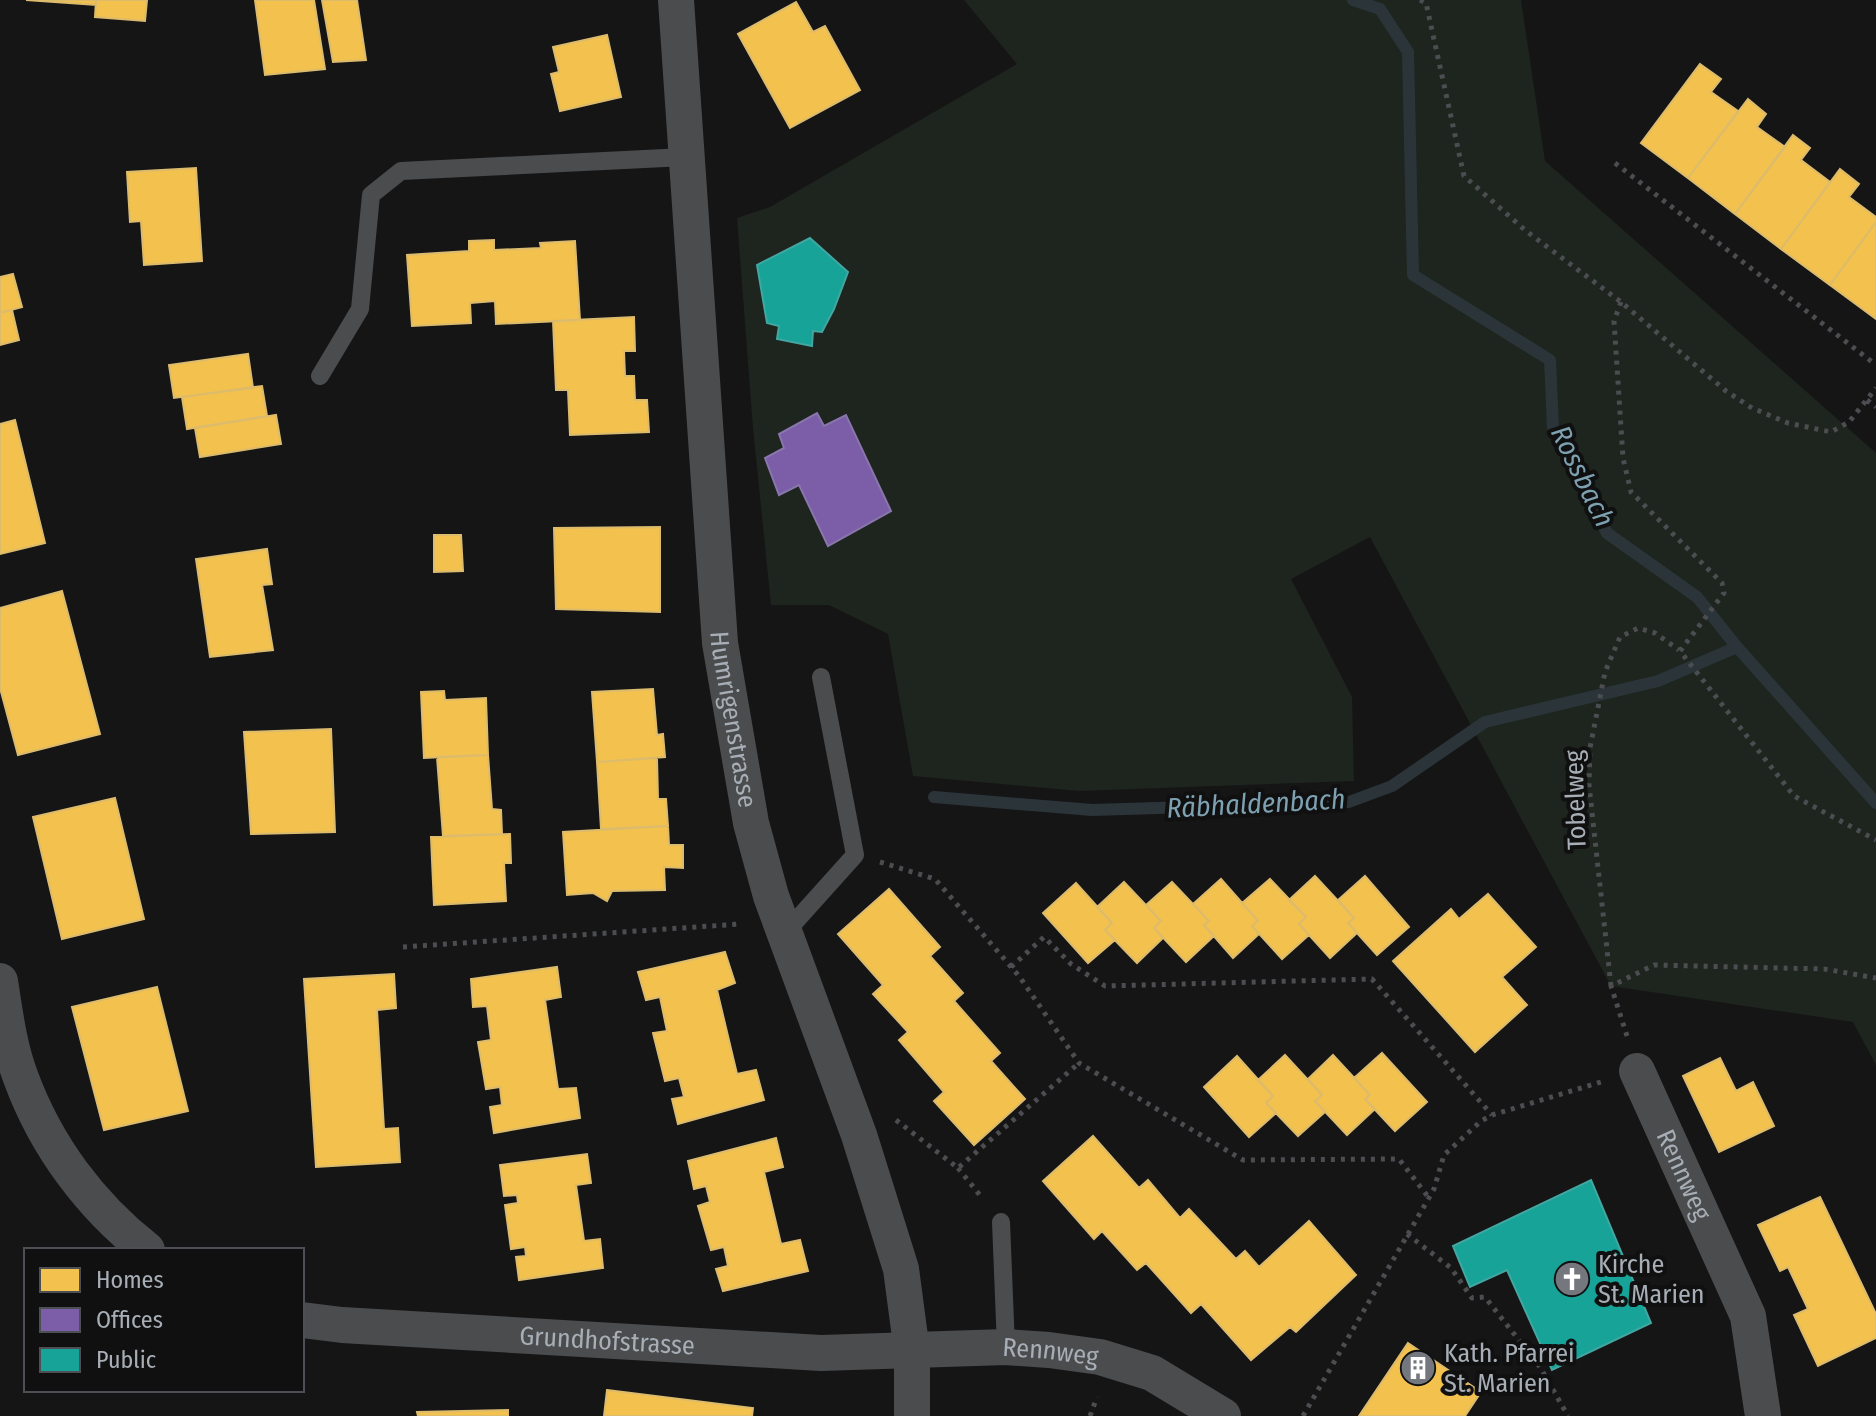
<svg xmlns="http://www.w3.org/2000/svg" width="1876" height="1416" viewBox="0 0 1876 1416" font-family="'Fira Sans Condensed',sans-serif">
<rect width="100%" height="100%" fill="#151516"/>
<path fill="#1e241e" d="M964 0H1521L1545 161 1876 453V1065L1853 1022 1611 986 1370 537 1291 579 1352 697 1354 781 1079 791 913 776 888 634 829 605H771L753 428 737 218 770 207 1017 64Z"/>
<path fill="#f2c14e" stroke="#dcbb6d" stroke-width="2" d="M26 0H96V5Z
M96 0H147L145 21 95 17Z
M255 0H314L325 69 265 75Z
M322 0H357L366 60 333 62Z
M796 2 813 32 825 26 860 90 790 128 738 34Z
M607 35 621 97 560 111 551 74 559 72 553 47Z
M1700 64 1721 79 1711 92 1738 111 1688 178 1641 143Z
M1748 99 1766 114 1757 127 1785 147 1735 214 1688 178Z
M1793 135 1810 148 1801 160 1830 182 1781 249 1735 214Z
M196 168 202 261 144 265 141 221 130 222 127 172Z
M1840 169 1859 184 1849 197 1876 217V222L1830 285 1781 249Z
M1876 222V319L1830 285Z
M494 240V250L541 248 540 243 575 241 580 320 496 324 495 301 470 303 471 323 412 326 407 255 469 251V241Z
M13 274 22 307 0 313V277Z
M12 310 19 340 0 345V313Z
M634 317 635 351H624L625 376H634L635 400H647L649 432 570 435 568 390H556L553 321Z
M248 354 253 388 174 398 169 365Z
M262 386 267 416 187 429 182 397Z
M276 415 281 444 200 457 195 428Z
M15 420 45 543 0 554V424Z
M660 527V612L556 609 554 528Z
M434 535H461L463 571 434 572Z
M267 549 272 584 262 585 273 650 210 657 196 559Z
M62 591 100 734 18 755 0 688V608Z
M653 689 657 735 663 734 665 757 597 762 592 692Z
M444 691 445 700 486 698 488 755 424 758 421 692Z
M331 729 335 832 251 834 244 732Z
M488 755 492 809 501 810 502 834 443 836 437 757Z
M657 758 658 799H666L668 826 601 829 597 762Z
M115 798 144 919 62 939 33 817Z
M668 826 669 845H683V868L664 867 665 890 612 891 607 901 593 893 567 895 563 832Z
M510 834 511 863H504L506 901 434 905 431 837Z
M1315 876 1354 918 1348 923 1357 933 1330 958 1299 924 1306 917 1289 900Z
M1365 876 1409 927 1377 955 1348 923 1354 918 1338 900Z
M1221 879 1258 921 1252 926 1259 934 1233 958 1204 925 1209 921 1193 904Z
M1270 879 1306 917 1299 924 1309 935 1282 959 1252 926 1258 921 1242 903Z
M1124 882 1161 921 1154 928 1163 938 1137 963 1105 930 1112 923 1097 907Z
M1172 882 1209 921 1204 925 1214 936 1186 962 1154 928 1161 921 1146 905Z
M1076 883 1112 923 1105 930 1115 940 1088 963 1043 913Z
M889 889 940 947 930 956 963 993 954 1001 1000 1053 991 1061 1025 1099 974 1145 934 1101 944 1092 899 1040 908 1032 873 994 883 985 838 934Z
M1488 894 1536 947 1502 977 1527 1005 1475 1052 1393 961 1451 909 1459 919Z
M725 952 735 983 717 990 737 1074 756 1070 764 1100 678 1124 672 1099 684 1097 679 1078 665 1081 653 1033 667 1031 660 997 646 1000 638 972Z
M557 967 561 997 545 1000 558 1089 576 1088 580 1118 494 1133 490 1107 502 1105 500 1087 486 1089 478 1042 491 1040 487 1006 473 1007 471 979Z
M394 974 396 1008 377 1010 384 1129 398 1128 400 1162 316 1167 304 979Z
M157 987 188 1111 104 1130 72 1007Z
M1382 1053 1427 1102 1395 1131 1365 1099 1370 1095 1354 1078Z
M1285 1055 1322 1095 1315 1101 1325 1112 1298 1136 1266 1103 1273 1096 1258 1080Z
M1333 1055 1370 1095 1365 1099 1375 1109 1347 1135 1315 1101 1322 1095 1308 1079Z
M1237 1056 1273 1096 1266 1103 1276 1113 1249 1137 1204 1087Z
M1720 1058 1736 1091 1753 1082 1774 1126 1719 1152 1683 1076Z
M1093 1136 1139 1188 1148 1180 1180 1218 1189 1209 1236 1259 1245 1251 1259 1267 1309 1221 1356 1275 1296 1332 1290 1327 1251 1360 1201 1304 1191 1313 1146 1263 1137 1270 1102 1231 1094 1239 1043 1181Z
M776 1138 783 1167 764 1172 781 1244 800 1240 808 1271 723 1291 716 1269 728 1266 724 1247 711 1250 698 1206 710 1202 706 1186 694 1189 688 1161Z
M587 1154 591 1183 576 1185 584 1241 600 1239 603 1268 519 1280 516 1257 526 1256 525 1247 511 1249 505 1205 518 1203 517 1195 504 1196 500 1165Z
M1820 1197 1876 1314V1338L1818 1366 1794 1315 1808 1309 1788 1267 1780 1271 1758 1225Z
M1408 1343 1481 1392 1465 1416H1359Z
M607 1390 753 1408 752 1416H604Z
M508 1410V1416H418L417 1412Z"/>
<path fill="#7b5ea7" stroke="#8876ac" stroke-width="2" d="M817 413 824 426 846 415 891 511 828 546 799 485 779 495 765 458 784 448 779 434Z"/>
<path fill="#17a398" stroke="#42a6a1" stroke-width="2" d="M810 238 848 272 834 309 822 332 813 331 812 346 777 339 779 326 767 323 757 265Z
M1591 1180 1651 1323 1552 1370 1507 1270 1470 1287 1453 1246Z"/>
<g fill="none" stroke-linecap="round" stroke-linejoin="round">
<path stroke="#2b3539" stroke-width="12" d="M1353 0 1380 9 1408 52 1413 275 1550 360 1553 428 1607 533 1697 597 1737 647 1876 803
M934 797 1092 810 1349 802 1392 786 1485 722 1658 681 1737 647"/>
<path stroke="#4b4d50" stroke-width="5" stroke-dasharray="4 6" stroke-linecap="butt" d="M1420 0 1426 3 1464 176 1526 231 1621 302 1726 391 1752 408 1788 423 1831 432 1849 422 1876 388
M1615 163 1876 365
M1621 302 1614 321 1623 458 1631 492 1722 583 1724 593 1680 651 1794 796 1876 840
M1867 400 1876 407
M880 862 935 879 1019 976 1079 1063 1243 1160 1399 1159 1429 1198
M403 947 740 924
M1011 967 1044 937 1071 964 1105 986 1372 979 1492 1115
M1611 986 1589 785 1590 748 1605 672 1620 637 1638 628 1655 633 1679 650
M1627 1036 1611 986 1654 965 1824 969 1876 978
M896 1120 958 1168 1079 1063
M958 1168 983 1199
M1407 1234 1451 1268 1472 1298 1485 1297 1540 1367 1568 1416
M1090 1416 1097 1397
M1303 1416 1434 1189 1444 1155 1481 1121 1492 1115 1601 1082"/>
<path stroke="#4a4c4e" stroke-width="18" d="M320 376 360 309 371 195 401 171 685 157
M785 933 855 855 821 677
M1001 1222 1006 1347"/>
<g stroke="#4a4c4e" stroke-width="36">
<path id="s1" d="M676 0 720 643 751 823 771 896 859 1135 901 1269 912 1352V1416"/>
<path d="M0 981C5 1013 9 1047 21 1078 46 1146 90 1205 147 1250"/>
<path id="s2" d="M1637 1071 1748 1316 1763 1416"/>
<path id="s3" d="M302 1320 342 1325 821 1353 1006 1347 1049 1350 1100 1357 1152 1373 1223 1416"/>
</g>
</g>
<defs>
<symbol id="church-disc" viewBox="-11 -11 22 22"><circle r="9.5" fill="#74787e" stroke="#101011"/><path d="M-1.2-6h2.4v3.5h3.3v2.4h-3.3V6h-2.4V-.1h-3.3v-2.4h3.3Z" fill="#fff"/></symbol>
<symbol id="building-disc" viewBox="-11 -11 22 22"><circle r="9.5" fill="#74787e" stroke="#101011"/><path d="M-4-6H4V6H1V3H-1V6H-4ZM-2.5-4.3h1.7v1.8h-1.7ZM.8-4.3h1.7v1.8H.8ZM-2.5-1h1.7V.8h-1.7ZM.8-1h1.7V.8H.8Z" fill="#fff"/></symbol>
</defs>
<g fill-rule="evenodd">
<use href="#church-disc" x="1552" y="1259" width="40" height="40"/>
<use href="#building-disc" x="1398" y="1348" width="40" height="40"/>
</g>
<g text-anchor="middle" stroke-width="8" stroke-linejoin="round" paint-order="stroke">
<g font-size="26" fill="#a7aeb6" stroke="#101011">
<text dy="9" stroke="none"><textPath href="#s1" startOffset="722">Humrigenstrasse</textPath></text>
<text transform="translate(1575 800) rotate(-92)" y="9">Tobelweg</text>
<text dy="9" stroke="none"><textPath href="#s2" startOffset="114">Rennweg</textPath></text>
<text dy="9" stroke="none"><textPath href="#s3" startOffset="306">Grundhofstrasse</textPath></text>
<text dy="9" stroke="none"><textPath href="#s3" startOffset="750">Rennweg</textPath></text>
</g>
<g font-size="26" fill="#a7aeb6" stroke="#101011" text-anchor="start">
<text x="1598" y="1273">Kirche<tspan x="1598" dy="30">St. Marien</tspan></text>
<text x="1444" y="1362">Kath. Pfarrei<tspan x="1444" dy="30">St. Marien</tspan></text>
</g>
<g font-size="28" font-style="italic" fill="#7ea1b1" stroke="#101011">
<text transform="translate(1583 476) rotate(64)" y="10">Rossbach</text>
<text transform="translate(1256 803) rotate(-3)" y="10">Räbhaldenbach</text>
</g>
</g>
<rect x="24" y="1248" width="280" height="144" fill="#101011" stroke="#4c4f53" stroke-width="2"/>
<rect x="40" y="1268" width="40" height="24" fill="#f2c14e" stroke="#4c4f53" stroke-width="2"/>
<text x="96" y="1288" font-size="24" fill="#a7aeb6">Homes</text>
<rect x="40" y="1308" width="40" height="24" fill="#7b5ea7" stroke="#4c4f53" stroke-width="2"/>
<text x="96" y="1328" font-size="24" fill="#a7aeb6">Offices</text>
<rect x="40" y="1348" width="40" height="24" fill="#17a398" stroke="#4c4f53" stroke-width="2"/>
<text x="96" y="1368" font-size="24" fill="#a7aeb6">Public</text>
</svg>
